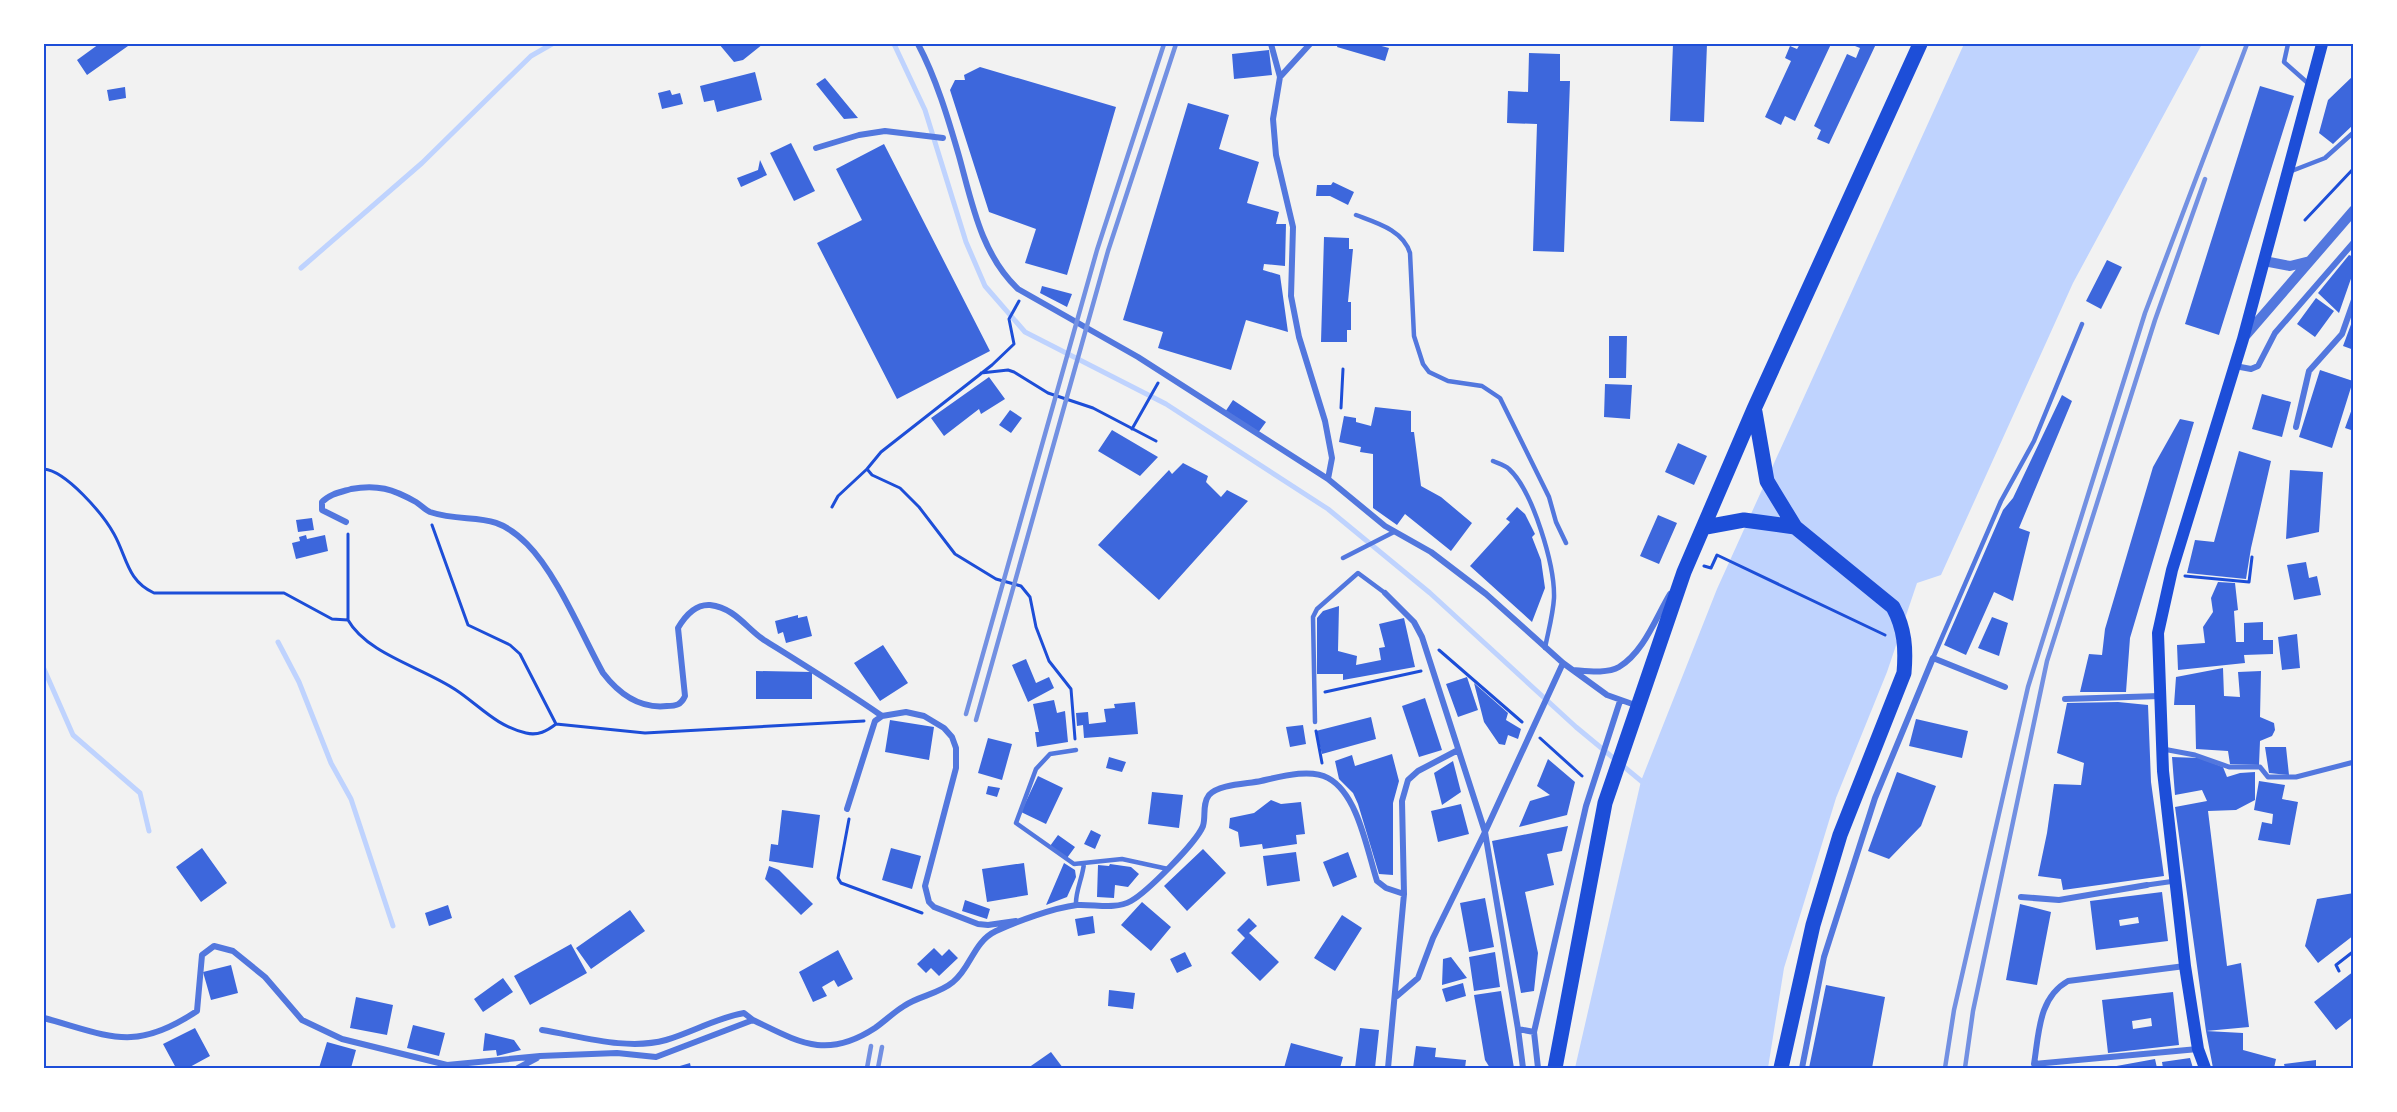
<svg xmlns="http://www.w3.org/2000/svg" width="2397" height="1112" viewBox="0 0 2397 1112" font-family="Cabin,sans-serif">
<rect width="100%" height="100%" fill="#f2f2f2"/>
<path fill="#bfd3fe" d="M1964 44H2202L2073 283 1941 575 1917 583 1887 672 1836 798 1784 968 1768 1068H1575L1641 781 1717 589Z"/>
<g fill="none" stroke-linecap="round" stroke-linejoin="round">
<path stroke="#bfd3fe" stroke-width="5" d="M894 44 925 110 966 242 985 286 1025 332 1166 404 1328 509 1430 593 1576 727 1646 785
M301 268 422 163 531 56 552 44
M278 642 299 682 331 763 351 799 393 926
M44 669 73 735 140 793 149 831"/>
</g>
<path fill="#3d67dc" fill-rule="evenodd" d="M99 44H126L128 46 87 75 77 60Z
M719 44H763L743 60 734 62Z
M1338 44H1374L1389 48 1385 61 1337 47Z
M1673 44H1707L1704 122 1670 121Z
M1800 44H1831L1795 121 1785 116 1781 125 1765 117 1791 61 1785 58 1790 46 1797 49Z
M1850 44H1876L1829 144 1817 139 1821 130 1814 126 1847 54 1856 58 1860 48Z
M1269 50 1272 75 1234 79 1232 54Z
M1529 53 1560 54V81H1570L1564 252 1533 251 1537 124 1507 123 1508 91 1528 92Z
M980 67 1116 107 1067 275 1025 263 1036 229 989 212 950 90 955 80H965L964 75Z
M755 72 762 100 717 112 714 100 704 102 700 86Z
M2354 75V124L2333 144 2319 133 2328 100Z
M825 78 858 118 844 119 816 84Z
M2260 86 2294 96 2219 335 2185 324Z
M125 87 126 98 109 101 107 90Z
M670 90 672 95 680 93 683 104 662 109 658 93Z
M1188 103 1229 115 1219 149 1259 162 1247 203 1279 212 1276 224H1286L1285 266 1264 264 1263 270 1280 275 1288 332 1246 320 1231 370 1158 348 1163 332 1123 320Z
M791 143 815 191 794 201 770 153Z
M884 144 990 351 897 399 817 243 862 220 836 169Z
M760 160 767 175 741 187 737 178 758 170Z
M1333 182 1354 192 1348 205 1330 196H1316L1317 185H1331Z
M1324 237 1349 238V249H1353L1348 302H1351V330H1347V342H1321Z
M2349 255 2354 257V270L2339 313 2318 293Z
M2107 260 2122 267 2101 309 2086 301Z
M1042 286 1072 294 1067 307 1040 293Z
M2316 298 2334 311 2315 337 2297 324Z
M2353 319H2354V350L2343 346Z
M1609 336H1627L1626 378H1609Z
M2320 370 2353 381 2332 448 2299 437Z
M989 377 1005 399 981 414 979 409 944 436 931 418Z
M1605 384 1632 385 1630 419 1604 417Z
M2262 394 2291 402 2282 437 2252 429Z
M2062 395 2072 401 2019 528 2030 532 2013 601 1994 592 1966 655 1944 645 2003 510 2013 498Z
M1233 400 1266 422 1258 433 1225 412Z
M2353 406H2354V431L2345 428Z
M1375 407 1411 411V432H1414L1421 486 1441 497 1472 523 1451 551 1405 514 1397 525 1373 508V454L1360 452 1361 447 1339 442 1344 416 1356 418V422L1371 426Z
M1010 410 1022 418 1011 433 999 425Z
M2180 419 2194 422 2130 638 2126 692H2080L2089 654 2102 655 2105 629 2153 467Z
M1112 430 1158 457 1140 476 1098 451Z
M1678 443 1707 456 1694 485 1665 472Z
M2239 451 2271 461 2251 548 2246 579 2187 573 2195 540 2214 542Z
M1183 463 1208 476 1206 482 1221 497 1227 490 1248 501 1159 600 1098 545 1169 470 1172 474Z
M2290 470 2323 472 2319 532 2286 539Z
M1517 507 1525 514 1535 534 1532 537 1541 560 1545 588 1532 622 1470 566 1510 522 1506 519Z
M1658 515 1677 523 1659 564 1640 556Z
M312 518 314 530 298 532 296 520Z
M306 535 307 539 325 535 328 551 296 559 292 543 300 541 299 537Z
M2306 562 2309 578 2317 576 2321 595 2294 600 2287 565Z
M2218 582 2235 583 2238 610 2234 611 2236 642H2244V623L2263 622V640H2273V654L2244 655 2245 663 2178 670 2177 645 2205 643 2203 627 2213 612 2211 598Z
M1339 606 1338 651 1357 656 1356 665 1381 660 1379 648 1385 647 1379 624 1404 618 1415 667 1343 680V674H1317V618L1323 611Z
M798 615V618L807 616 812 636 786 643 783 632 778 634 775 621Z
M1992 617 2008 623 1999 656 1978 648Z
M2297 634 2300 668 2282 670 2278 637Z
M883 645 908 683 880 701 854 663Z
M1026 659 1036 683 1049 677 1054 688 1028 702 1012 665Z
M2223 668 2224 696 2240 697 2238 672 2261 671 2260 717 2274 723 2275 730 2272 736 2260 741 2259 765 2230 764 2228 751 2196 749 2195 705H2174L2176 677Z
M756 671 812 672V699H756Z
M1467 677 1478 710 1458 717 1446 684Z
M1474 683 1508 713 1506 720 1521 729 1518 739 1508 735 1505 745 1499 744 1484 722Z
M1425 698 1442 750 1419 757 1402 706Z
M1054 700 1057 713 1065 711 1068 742 1037 747 1035 732H1039L1033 704Z
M1135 702 1138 734 1084 738 1083 725 1077 726 1076 713 1088 712 1089 724 1106 722 1104 709 1115 708 1114 704Z
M2118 702 2148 705 2151 782 2164 876 2063 890 2061 879 2038 876 2047 833 2054 784 2081 785 2084 763 2057 753 2067 703Z
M1371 717 1376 739 1322 754 1316 731Z
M1916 719 1968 731 1962 758 1909 746Z
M890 720 934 727 929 760 885 752Z
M1303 725 1306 744 1290 747 1286 727Z
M988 738 1012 744 1002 780 978 773Z
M2265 747H2286L2289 775 2269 773Z
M1392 754 1399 781 1393 803V875L1379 874 1358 804 1353 793 1339 779 1335 761 1352 755 1355 766Z
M1109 757 1126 762 1122 772 1106 768Z
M2172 757 2199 758 2223 767 2227 777 2240 773 2255 772V800L2236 810 2208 811 2227 966 2241 963 2249 1027 2206 1031 2175 807 2207 801 2202 790 2175 795Z
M1548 759 1575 782 1567 815 1519 827 1530 801 1550 795 1537 786Z
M1453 761 1461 792 1442 805 1434 773Z
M1897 772 1936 786 1921 826 1889 859 1868 851Z
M1038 776 1063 788 1046 824 1021 812Z
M2259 781 2285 785 2282 799 2298 802 2290 845 2258 840 2262 822 2272 824 2273 814 2254 810Z
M988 786 1000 788 997 797 986 794Z
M1152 792 1183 795 1179 828 1148 824Z
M1271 800 1281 804 1301 802 1305 834 1296 835 1297 844 1263 849 1262 844 1240 847 1238 832 1229 828 1230 818 1254 813Z
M1461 804 1469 834 1438 842 1431 811Z
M782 810 820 815 813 868 769 861 771 844 778 845Z
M1568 826 1562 851 1547 854 1554 885 1525 892 1538 953 1534 991 1521 993 1492 841Z
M1091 830 1101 835 1095 849 1084 844Z
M1058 835 1075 847 1067 858 1050 846Z
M202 848 227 883 201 902 176 867Z
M891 848 921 856 912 889 882 880Z
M1203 849 1226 873 1187 911 1164 886Z
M1296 852 1300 881 1267 886 1263 856Z
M1348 852 1357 877 1333 887 1323 862Z
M1024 863 1028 895 987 902 982 869Z
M1064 863 1075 870 1076 877 1067 897 1046 905Z
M1110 864 1131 867 1139 874 1128 887 1115 885 1114 898 1097 897 1098 865 1109 866Z
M769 866 779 870 813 904 801 915 765 879Z
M2162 892 2168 941 2096 950 2090 901ZM2138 917 2139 923 2120 926 2119 920Z
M2354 893V935L2318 963 2305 946 2317 899Z
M1485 898 1494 947 1469 952 1460 903Z
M965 900 990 909 987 919 962 911Z
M1142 902 1171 927 1151 951 1121 925Z
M2020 904 2051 912 2037 985 2006 980Z
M448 905 452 918 429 926 425 913Z
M630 910 645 931 591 969 576 948Z
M1342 915 1362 928 1335 971 1314 958Z
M1093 916 1095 933 1078 936 1075 919Z
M1249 918 1257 926 1249 933 1279 962 1260 981 1231 953 1245 938 1237 930Z
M571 944 587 973 530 1005 514 976Z
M934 948 942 956 949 949 958 958 939 976 931 968 926 973 917 964Z
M838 950 853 979 838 987 834 980 822 987 827 996 813 1002 799 972Z
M1185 952 1192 966 1177 973 1170 959Z
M1495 952 1500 987 1474 991 1469 957Z
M1451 957 1467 978 1442 985 1443 959Z
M231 965 238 993 211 1000 203 972Z
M2354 971V1016L2336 1030 2314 1002Z
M503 978 513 992 483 1012 474 999Z
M1463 983 1466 996 1446 1002 1442 989Z
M1826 985 1885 997 1872 1068H1809Z
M1109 990 1135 993 1133 1009 1108 1006Z
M1501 991 1514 1068H1490L1485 1060 1474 995Z
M2173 992 2179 1045 2108 1053 2102 1000ZM2151 1018 2152 1026 2133 1029 2132 1021Z
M356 997 393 1005 387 1035 350 1028Z
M413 1025 445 1033 439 1056 407 1048Z
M195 1028 210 1056 188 1068H176L163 1044Z
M1360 1028 1379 1030 1375 1068H1355Z
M2206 1031 2243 1033V1050L2276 1059 2274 1068H2213Z
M485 1033 514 1040 521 1050 497 1056 496 1050 483 1051Z
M327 1042 356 1050 351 1068H319Z
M1291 1043 1343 1057 1340 1068H1284Z
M1416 1046 1436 1048 1435 1057 1466 1060 1465 1068H1413Z
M1051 1052 1063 1068H1028Z
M2190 1058 2193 1068H2163L2162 1062Z
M2155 1059 2157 1068H2111V1067Z
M2316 1060V1068H2285L2284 1064Z
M690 1063 691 1068H673Z"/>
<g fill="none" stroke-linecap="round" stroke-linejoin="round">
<path stroke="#1d4ed8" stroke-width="3" d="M2305 220 2354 168
M1019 301 1009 319 1014 344 992 365 881 452 867 469 872 475 900 488 919 507 955 554 996 579 1021 586 1030 597 1036 627 1049 661 1071 689 1075 739
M981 373 1008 370 1014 372 1048 393 1093 408 1156 441
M1341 408 1343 369
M1132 429 1158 383
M44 469C66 471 103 514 114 534 127 557 127 581 154 593H284L332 619 348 620V534
M832 507 838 496 867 469
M432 525 468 625 510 645 520 654 556 724 645 733 864 721
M1704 566 1711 568 1717 555 1885 635
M2185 576 2249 582 2252 557
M348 620C367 654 424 668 456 690 480 706 496 726 526 733 538 736 547 731 556 724
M1439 650 1522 722
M1325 692 1421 671
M1316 731 1322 763
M1540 738 1582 776
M849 819 838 878 841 883 922 913
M2339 971 2336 965 2354 951"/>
<path stroke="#5277de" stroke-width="4.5" d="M2288 44 2284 62 2310 85
M2289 172 2325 158 2354 132
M1356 215C1377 223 1403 230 1410 253L1414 336 1423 364 1429 372 1448 381 1482 386 1500 398 1549 497 1556 522 1566 543
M1493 461C1497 463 1505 465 1509 469 1533 491 1555 566 1554 598 1553 615 1548 632 1545 648
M1343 558 1394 532
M1933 658 2001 501 2034 441 2082 324
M1315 722 1313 617 1317 609 1358 573 1385 593
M1076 750 1050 754 1036 769 1016 823 1074 864 1122 859 1168 869
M1076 905C1075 892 1083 877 1084 863"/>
<path stroke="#5277de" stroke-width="5" d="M2163 749 2195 755 2229 767H2260L2268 777H2296L2354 762
M2147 885 2175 881"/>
<path stroke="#5277de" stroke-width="6" d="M918 44C936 78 948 118 959 156 972 203 981 254 1018 289L1138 357 1328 479 1385 526 1431 552 1486 594 1563 663 1607 695 1638 706
M1271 44 1280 77 1273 119 1276 155 1293 227 1291 296 1299 337 1325 421 1332 458 1328 479
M1280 77 1310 44
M816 148 859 135 885 131 943 138
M2235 366 2251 369 2258 366 2275 333 2354 242
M2296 427 2309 371 2342 334 2354 300
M346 522 322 510V502C329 494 341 492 351 489 377 484 393 489 416 502 421 505 425 510 430 512 469 525 492 508 527 544 557 574 582 635 603 673 619 694 640 709 667 706 676 706 681 705 685 696L678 628C685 616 695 604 710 605 735 608 746 628 764 640 804 665 843 689 882 716
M1385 593 1414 622 1422 637 1485 832 1518 1029 1534 1032 1538 1068
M1573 670C1587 671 1607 674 1619 667 1644 652 1656 617 1670 594
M2065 699 2160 696
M847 809 875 721 882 716 906 712 924 716 944 728 952 737 956 748V768L925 886 929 902 934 907 978 924 988 925 1016 921
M2021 897 2059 900 2147 885
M2185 966 2068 981C2038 998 2039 1034 2034 1064L2198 1049
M1397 996 1418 978 1433 938 1485 832 1563 663
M44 1018C110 1036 134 1053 197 1011L202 955 214 946 233 951 265 977 302 1020 342 1039 447 1065 540 1056 617 1053 656 1057 753 1020C799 1042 826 1060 875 1028 885 1021 894 1012 904 1006 918 996 939 994 953 982 971 968 973 942 996 931 1018 921 1053 908 1077 905 1095 904 1115 910 1131 901 1147 892 1196 843 1203 826 1206 816 1202 804 1209 795 1219 784 1247 784 1261 781 1279 777 1310 768 1328 778 1358 794 1367 850 1377 881L1386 888 1404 894
M1518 1029 1523 1068
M542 1030C580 1036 627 1051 666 1040 693 1032 716 1018 744 1013L753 1020
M1534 1032 1586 806 1620 701
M518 1068 537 1058
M1388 1068 1404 894 1402 801 1408 780 1418 771 1458 750
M1802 1068 1824 957 1875 798 1933 658 2005 687"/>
<path stroke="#5277de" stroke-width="10" d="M2264 261 2290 266 2310 261
M2246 335 2354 210"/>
<path stroke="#1d4ed8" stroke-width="12" d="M2205 1068 2198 1049 2185 966 2163 771 2158 633 2172 570 2243 339 2322 44"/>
<path stroke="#1d4ed8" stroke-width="15" d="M1755 412 1767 481 1795 527 1893 607C1905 629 1906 649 1904 673L1840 835 1813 925 1781 1068
M1706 527 1744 520 1795 527
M1555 1068 1605 803 1684 572 1754 409 1920 44"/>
<path stroke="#7290e2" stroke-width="4.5" d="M966 714 1097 250 1164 44
M976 720 1108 251 1176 44
M867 1068 871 1046
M878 1068 882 1047
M1945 1068 1954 1010 2028 687 2145 313 2247 44
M1965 1068 1973 1011 2047 661 2155 320 2205 179"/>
</g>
<rect width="2397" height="1112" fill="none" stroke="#ffffff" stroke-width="90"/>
<rect x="45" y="45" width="2307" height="1022" fill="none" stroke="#1d4ed8" stroke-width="2"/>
</svg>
